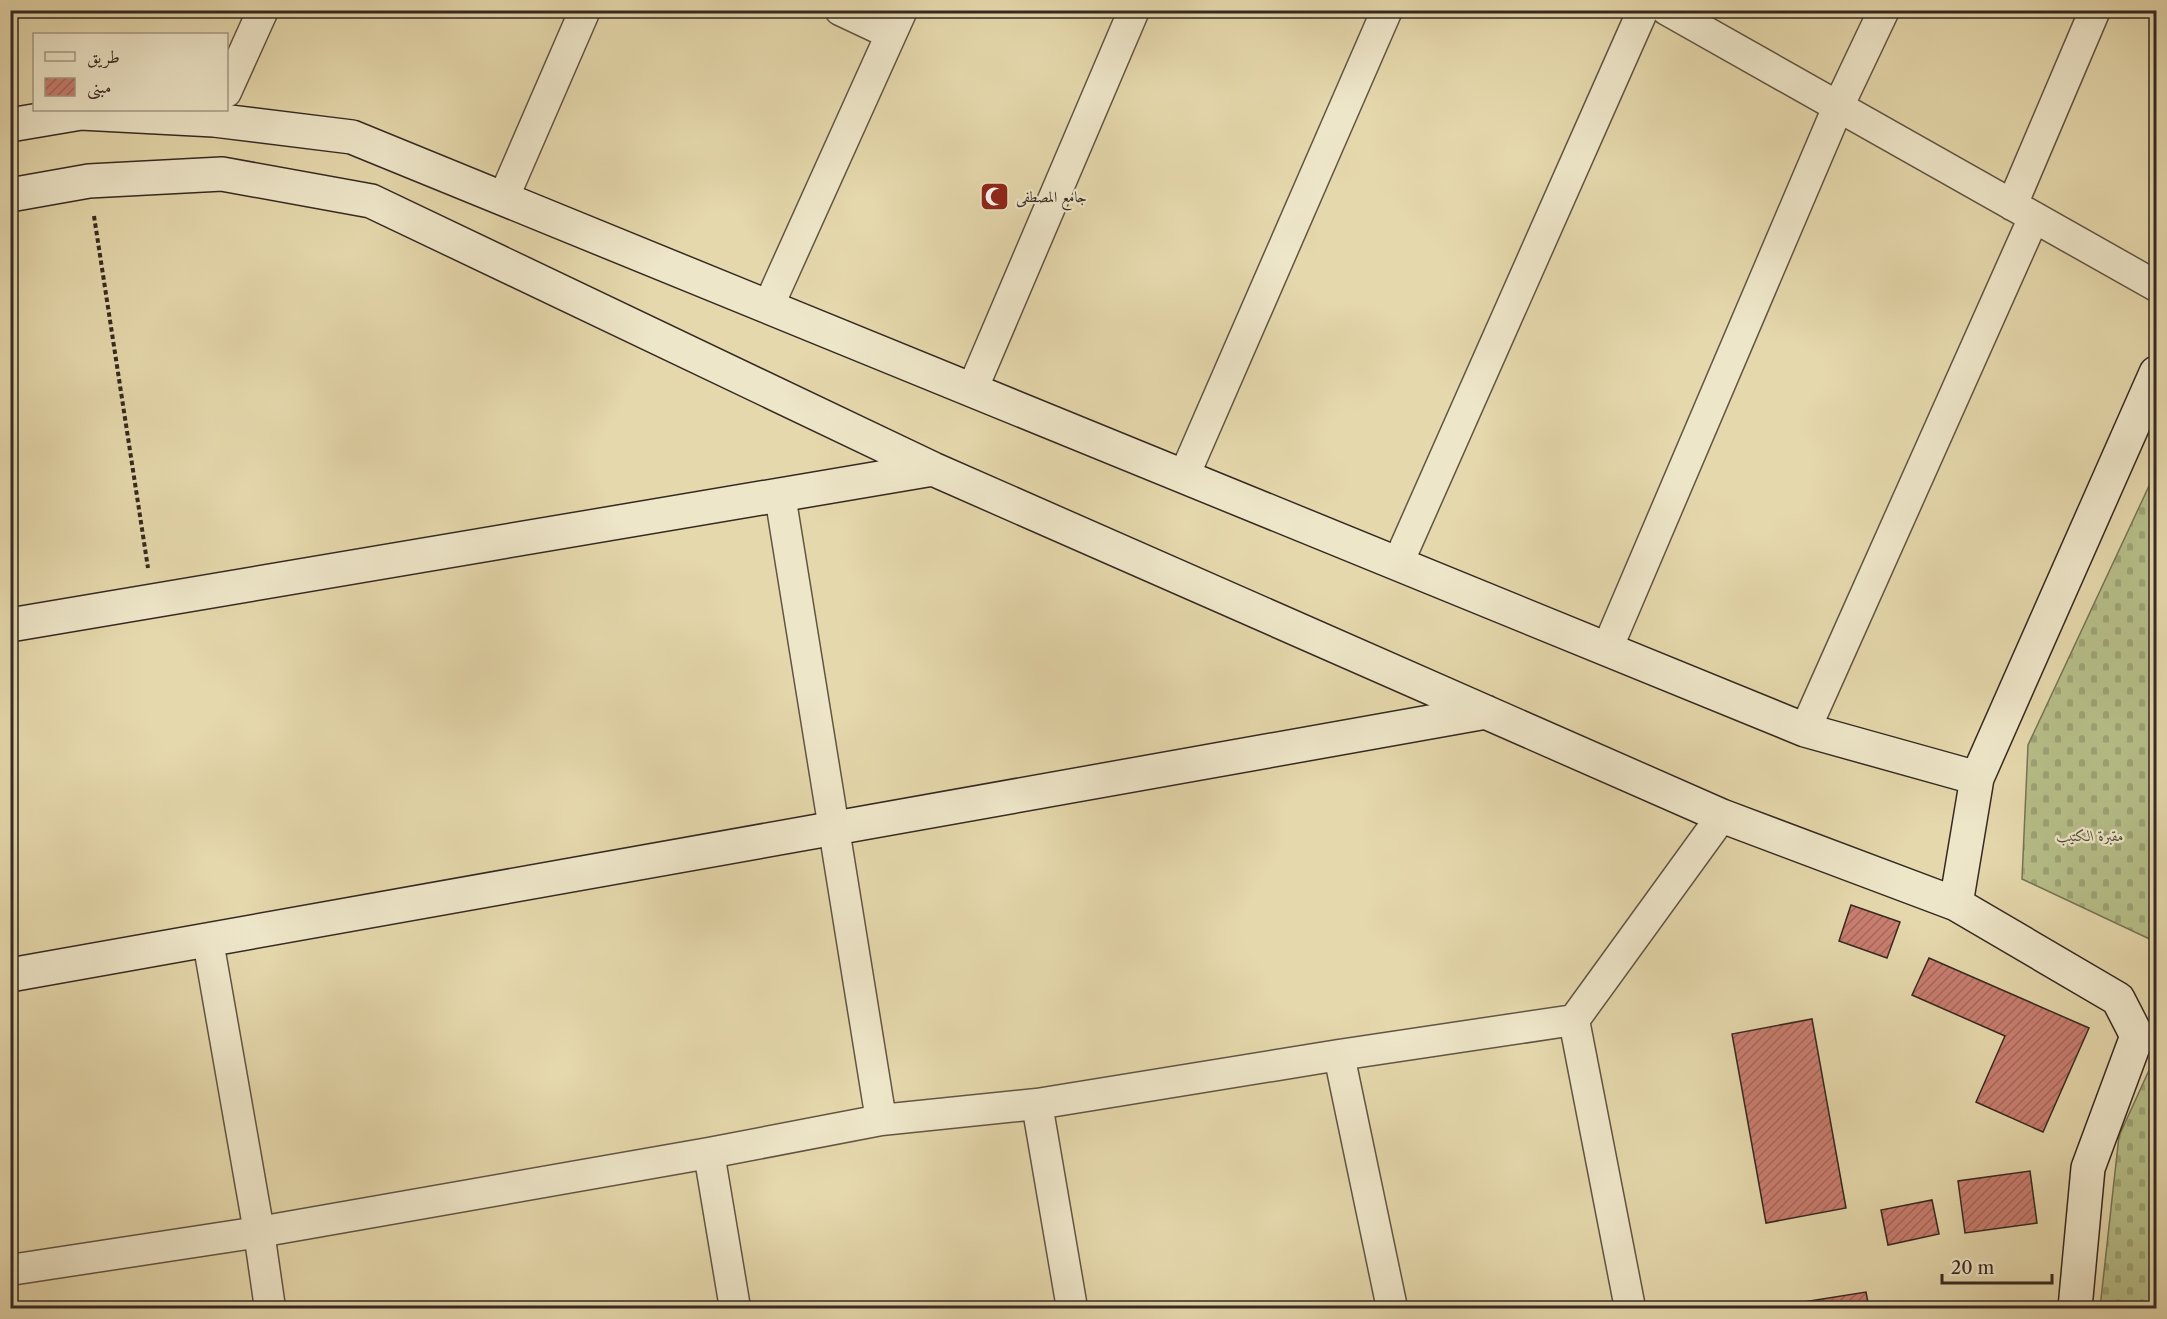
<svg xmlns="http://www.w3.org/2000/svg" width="2167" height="1319" viewBox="0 0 2167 1319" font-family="'Libre Caslon Text',Amiri,serif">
<defs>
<pattern id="cemetery-stones" width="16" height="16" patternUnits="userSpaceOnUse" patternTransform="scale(1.5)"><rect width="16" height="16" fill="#b6be88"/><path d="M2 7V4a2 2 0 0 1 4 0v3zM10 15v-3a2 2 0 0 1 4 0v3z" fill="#9da375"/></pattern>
<pattern id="building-hatch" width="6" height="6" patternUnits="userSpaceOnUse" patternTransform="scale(1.5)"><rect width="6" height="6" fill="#ca7e70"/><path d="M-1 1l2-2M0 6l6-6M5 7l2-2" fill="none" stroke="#a5675c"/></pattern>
</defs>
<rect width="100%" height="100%" fill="#e5d8ac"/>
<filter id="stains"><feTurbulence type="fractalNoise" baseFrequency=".00333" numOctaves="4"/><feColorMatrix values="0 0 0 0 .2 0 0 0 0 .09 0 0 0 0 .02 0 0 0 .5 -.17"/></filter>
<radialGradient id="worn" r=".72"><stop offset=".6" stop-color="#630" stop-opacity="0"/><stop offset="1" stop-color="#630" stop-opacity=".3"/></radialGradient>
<path fill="url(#cemetery-stones)" stroke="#767455" stroke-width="1.5" d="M2156 471V942L2022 879 2028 745Z
M2156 1055V1308H2100L2119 1136Z"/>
<path fill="url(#building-hatch)" stroke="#352922" stroke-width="1.5" d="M1851 905 1900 922 1887 958 1839 941Z
M1929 958 2089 1028 2043 1132 1976 1102 2005 1036 1912 995Z
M1812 1019 1846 1208 1766 1223 1732 1034Z
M2030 1171 2037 1223 1965 1233 1958 1181Z
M1932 1200 1939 1234 1888 1245 1881 1210Z
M1866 1292 1869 1308H1766Z"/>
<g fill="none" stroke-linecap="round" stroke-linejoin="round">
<defs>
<path id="street" d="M840 10 891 34
M1667 10 2156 286
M226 92 263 10
M503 199 585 10
M2012 205 2095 10
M768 307 902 10
M972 390 1134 10
M1184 476 1387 10
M780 495 881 1120
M1398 563 1643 10
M1607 649 1838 107 1884 10
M1805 730 2034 217
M208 941 259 1232 270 1308
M1339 1055 1392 1308
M1037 1104 1072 1308
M709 1153 735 1308
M10 1270 259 1232 709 1153 881 1120 1037 1104 1339 1055 1574 1020
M1630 1308 1574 1020 1722 816"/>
<path id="secondary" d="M10 125 81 113 214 120 352 137 1805 730 1977 778
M10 195 89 181 222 174 371 201 933 469 1722 816 1956 904
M10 625 933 469
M10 975 1486 712
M2075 1308 2088 1168 2137 1036 2118 999 1956 904 1977 778 2156 373"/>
</defs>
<use href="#street" stroke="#615544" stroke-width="33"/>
<use href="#secondary" stroke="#352922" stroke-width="36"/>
<path stroke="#352922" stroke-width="4" stroke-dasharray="4.5 3" stroke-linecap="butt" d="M94 216 148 568"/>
<use href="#street" stroke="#eee6c9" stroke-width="30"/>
<use href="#secondary" stroke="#eee6c9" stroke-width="33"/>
</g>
<defs>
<symbol id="mosque-square" viewBox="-11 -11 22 22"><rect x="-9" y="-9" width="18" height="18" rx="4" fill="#8f2418" stroke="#eee6c9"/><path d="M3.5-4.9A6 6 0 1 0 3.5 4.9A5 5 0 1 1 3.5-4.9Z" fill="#fff"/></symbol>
</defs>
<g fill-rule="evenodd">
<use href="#mosque-square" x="978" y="180" width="33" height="33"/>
</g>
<g text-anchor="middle" stroke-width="4.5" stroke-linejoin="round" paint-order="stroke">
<g font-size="15" fill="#352922" stroke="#eee6c9" text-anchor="start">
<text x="1016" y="202">جامع المصطفى</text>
</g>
<g font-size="15" font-style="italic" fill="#554e3c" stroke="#eee6c9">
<text x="2090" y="841">مقبرة الكتيب</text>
</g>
</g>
<rect width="2167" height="1319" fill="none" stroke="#e5d8ac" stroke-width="36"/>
<rect x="12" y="12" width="2143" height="1295" fill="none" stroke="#352922" stroke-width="3"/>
<rect x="18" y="18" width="2131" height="1283" fill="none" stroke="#352922" stroke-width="1.5"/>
<rect x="33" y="33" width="195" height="78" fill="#eee6c9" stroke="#a49a86" stroke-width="1.5"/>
<rect x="45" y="52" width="30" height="9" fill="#eee6c9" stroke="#a49a86" stroke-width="1.5"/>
<text x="87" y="63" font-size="18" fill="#352922">طريق</text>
<rect x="45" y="78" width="30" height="18" fill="url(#building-hatch)" stroke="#a49a86" stroke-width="1.5"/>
<text x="87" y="93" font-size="18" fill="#352922">مبنى</text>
<path d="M1942 1274v9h110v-9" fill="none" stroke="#352922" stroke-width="3"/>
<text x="1951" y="1274" font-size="18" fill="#352922" stroke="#eee6c9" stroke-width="4.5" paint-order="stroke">20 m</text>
<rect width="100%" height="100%" filter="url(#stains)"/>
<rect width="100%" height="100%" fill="url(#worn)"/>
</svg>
